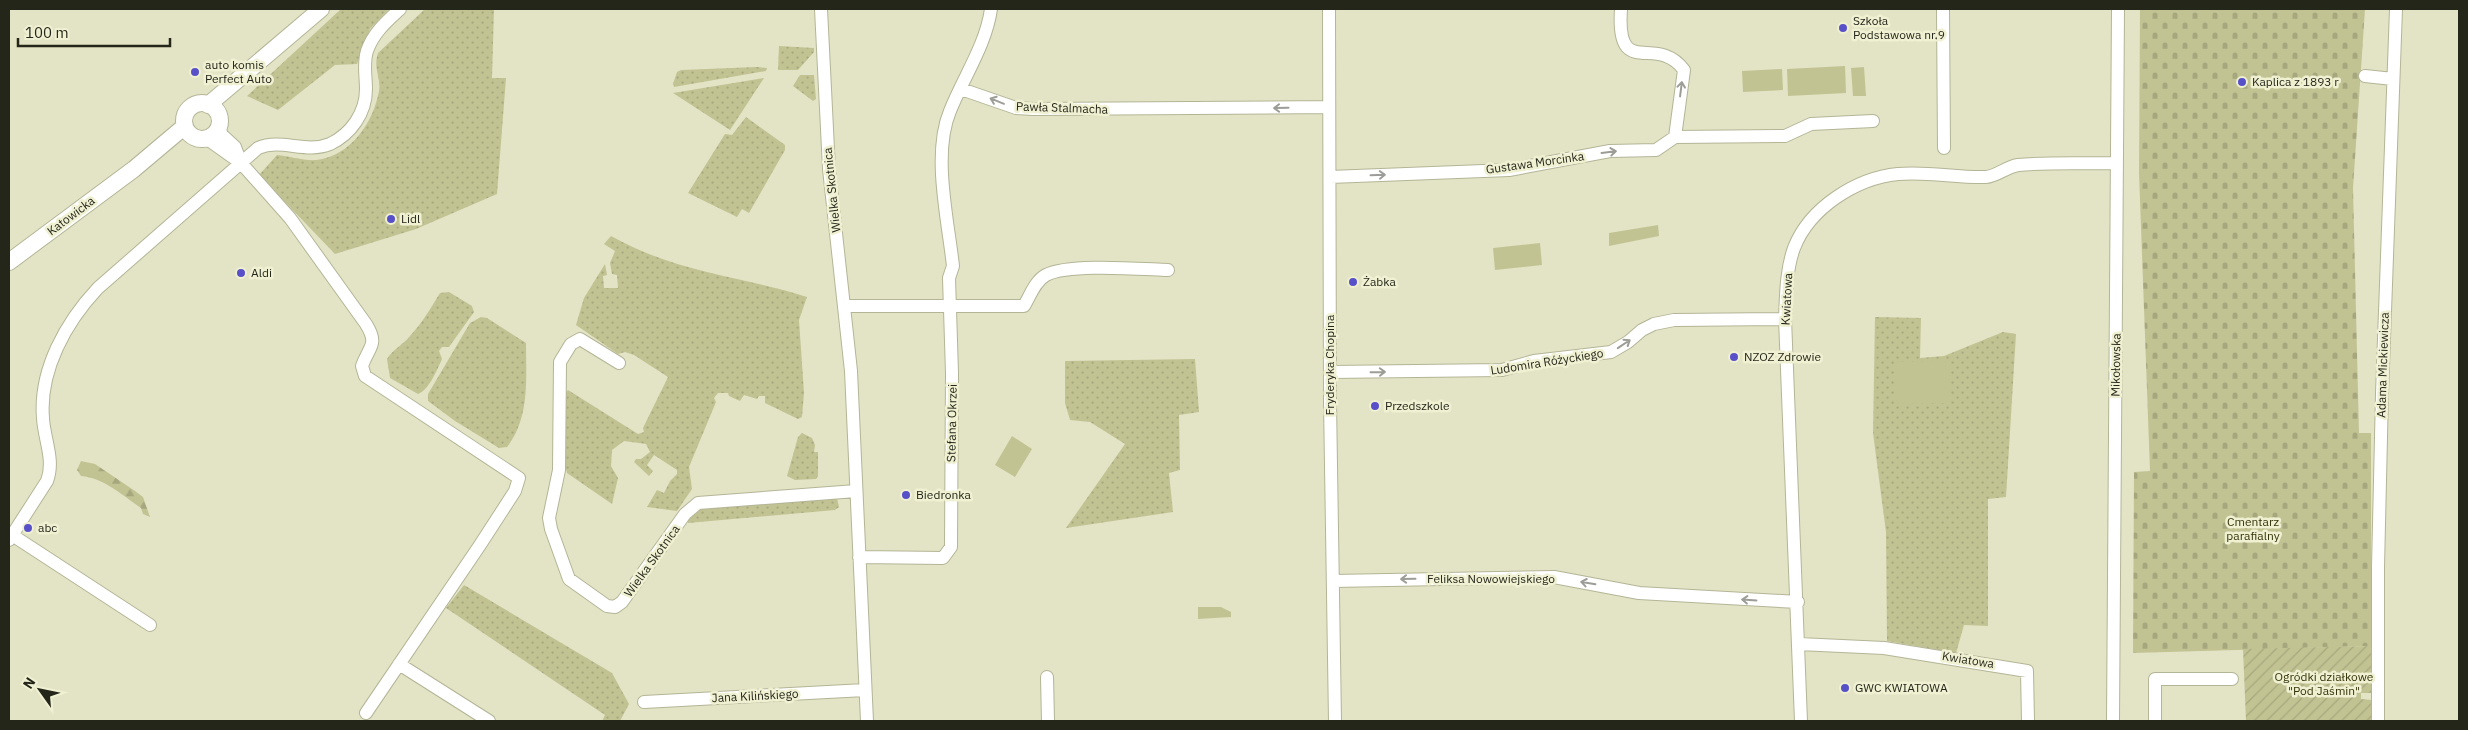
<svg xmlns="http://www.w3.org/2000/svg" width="2468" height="730" viewBox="0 0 2468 730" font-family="'IBM Plex Sans',sans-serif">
<defs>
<pattern id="grass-dots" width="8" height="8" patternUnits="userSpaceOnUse" patternTransform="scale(1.25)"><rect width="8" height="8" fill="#c2c393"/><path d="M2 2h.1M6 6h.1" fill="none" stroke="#a7a77e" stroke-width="1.8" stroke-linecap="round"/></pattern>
<pattern id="forest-firs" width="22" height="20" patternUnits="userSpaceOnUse" patternTransform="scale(1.25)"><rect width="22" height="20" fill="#c2c393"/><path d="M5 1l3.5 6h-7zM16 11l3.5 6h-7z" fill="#a7a77e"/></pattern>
<pattern id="cemetery-stones" width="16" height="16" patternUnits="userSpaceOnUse" patternTransform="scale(1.25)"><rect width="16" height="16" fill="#c2c393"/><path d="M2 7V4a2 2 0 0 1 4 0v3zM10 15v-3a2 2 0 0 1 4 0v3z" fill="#a7a77e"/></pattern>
<pattern id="garden-furrows" width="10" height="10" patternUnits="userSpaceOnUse" patternTransform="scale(1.25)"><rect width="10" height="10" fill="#c2c393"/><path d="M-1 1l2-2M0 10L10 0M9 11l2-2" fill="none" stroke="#a7a77e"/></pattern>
</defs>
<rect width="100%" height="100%" fill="#e3e4c5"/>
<path fill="url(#grass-dots)" d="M341 9H389L370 29 357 64 335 65 278 110 247 96Z
M425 9H494L492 78H506L497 194 416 229 335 254 259 175 277 155C289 156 304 161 316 160 351 156 373 123 379 91 381 77 373 68 378 53Z
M779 46 814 48V52L798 70H778Z
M757 67 767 68 766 71 674 87 673 84 677 72 681 70Z
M800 75H814L816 99 813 101 793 86Z
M764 78 730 130 673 93 679 92Z
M746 117 785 145V150L749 213 742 209 737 217 688 193 725 134 732 135Z
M611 236C677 273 737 275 807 297L799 320 804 393 802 417 798 419 765 403V396H759L757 399 744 395 740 401 729 396 728 393H718L714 398 716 402 689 467 692 489 677 511 647 507 657 490 664 493 670 481 677 474V470L654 455 647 465 653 471 649 476 634 462 636 459H641L650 452 646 444 624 441 612 450 611 466 618 478 612 504 567 473 566 469 565 393 568 390 638 434 644 432 643 428 668 377 634 355 625 352 618 354 576 325 584 298 605 264 607 275 603 276 604 288H618L617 275 612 274 610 263 615 251 604 244Z
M449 292 472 306 474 312 449 347H442L439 351 442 359C437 370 429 390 418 394L390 378 387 359C393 349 403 345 410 336 422 323 431 308 440 293Z
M481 317 487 318 526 343C526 379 530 418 507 447L499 448 455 421 428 401V394L470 323Z
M1875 317 1921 318 1920 358 1944 356 2003 332 2016 334 2006 497 1988 499V626L1964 625 1956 653 1887 641 1886 532 1873 433Z
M1195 359 1199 412 1179 415 1180 470 1169 473 1173 512 1066 528 1125 444 1090 422 1070 420 1065 403V361Z
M802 433 812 438 815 445 814 452H818V476L816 479 795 480 787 476 798 437Z
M837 498 839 507 835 510 688 523V518L703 506Z
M464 585 612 673 629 704 620 721H602L605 715 446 608Z"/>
<path fill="url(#forest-firs)" d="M81 461 95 464 135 491 143 497 150 517 143 514 141 508C122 495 104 478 81 476L77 470Z"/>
<path fill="url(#cemetery-stones)" d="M2140 9H2365L2353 188 2359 433H2371V646L2133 653 2134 472 2150 471 2139 173Z"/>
<path fill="#c2c393" d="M1845 66 1846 93 1788 96 1787 69Z
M1864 67 1866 96H1853L1851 68Z
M1782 69 1783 90 1743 92 1742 71Z
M1658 225 1659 236 1609 246V233Z
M1540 243 1542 265 1495 270 1493 248Z
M1949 361V403L1894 404V362Z
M1012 436 1032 449 1015 477 995 465Z
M1198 607H1221L1231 612V617L1198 619Z"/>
<path fill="url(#garden-furrows)" d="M2371 646V693H2361V699L2372 700 2371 721H2246L2243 649Z"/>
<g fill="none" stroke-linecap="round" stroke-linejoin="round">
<defs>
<path id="minor" d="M821 9 829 169 851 371 867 721
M1329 9 1330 402 1335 721
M1943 9 1944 148
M2365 76 2393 79
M961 89 1016 108 1033 109 1329 107
M218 127 222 135 235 147 241 163
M1675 137 1785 136 1811 124 1873 121
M206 138 241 163 290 218 366 324C379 345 369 346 362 366L365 376 519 478 515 491 480 545 366 713
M1330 177 1509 170 1610 151 1656 150 1675 137 1684 70C1656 32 1616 82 1621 9
M845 306H1024C1030 296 1035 281 1046 275 1069 263 1140 269 1168 270
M619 363 580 339 571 344 560 362 559 470 549 518 551 529 569 579 607 606 615 607 622 602 685 514 698 503 856 491
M1330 372 1502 370 1534 361 1611 352 1628 342 1642 330 1654 324 1674 320 1785 319
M12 535 150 625
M9 540 47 481C55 460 44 439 43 418 39 370 66 322 98 288L258 148C282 138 305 154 330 144 351 134 366 113 366 89 366 76 363 64 367 51 373 33 387 21 400 9
M859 557 943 558 951 547 952 373 949 278 953 266C948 220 932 154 950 111 963 78 986 45 991 9
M1333 581 1554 577 1639 593 1798 602
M1799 644 1884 648 2027 671 2028 721
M399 664 489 721
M1047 677 1048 721
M644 702 865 690
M1801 721 1785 319C1786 295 1786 270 1794 248 1810 207 1857 178 1898 174 1927 171 1957 178 1986 177 1997 176 2006 167 2018 165 2050 162 2084 164 2117 163
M2113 721 2118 9
M2155 721V679H2232
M2378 721V567L2382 394 2396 9"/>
<path id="major" d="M184 121a18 18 0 1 1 36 0a18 18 0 1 1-36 0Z
M208 105 321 9
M9 262 134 169 185 126"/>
</defs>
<use href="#minor" stroke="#b4b597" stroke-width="14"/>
<use href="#major" stroke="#b4b597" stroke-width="18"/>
<use href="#minor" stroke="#fff" stroke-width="12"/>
<use href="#major" stroke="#fff" stroke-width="16"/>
</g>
<defs><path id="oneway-shaft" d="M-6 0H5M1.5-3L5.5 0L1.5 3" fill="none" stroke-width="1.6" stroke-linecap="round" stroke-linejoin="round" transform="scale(1.25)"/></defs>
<g stroke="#9d9d98">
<use href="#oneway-shaft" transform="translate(1681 89) rotate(-83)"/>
<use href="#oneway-shaft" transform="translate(997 101) rotate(-158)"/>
<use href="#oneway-shaft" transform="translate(1281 108) rotate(179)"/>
<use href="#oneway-shaft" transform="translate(1609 152) rotate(-7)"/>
<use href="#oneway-shaft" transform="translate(1378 175) rotate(-2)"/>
<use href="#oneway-shaft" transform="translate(1624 344) rotate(-34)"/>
<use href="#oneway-shaft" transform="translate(1378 372) rotate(-1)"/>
<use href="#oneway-shaft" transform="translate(1408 579) rotate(179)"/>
<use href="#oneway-shaft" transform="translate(1588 583) rotate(-171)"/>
<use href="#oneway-shaft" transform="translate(1749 600) rotate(-176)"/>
</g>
<g fill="#5850c8" stroke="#f0f1d2" stroke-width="2">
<circle cx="1843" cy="28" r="5"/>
<circle cx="195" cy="72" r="5"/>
<circle cx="2242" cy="82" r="5"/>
<circle cx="391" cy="219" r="5"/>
<circle cx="241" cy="273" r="5"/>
<circle cx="1353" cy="282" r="5"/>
<circle cx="1734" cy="357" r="5"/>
<circle cx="1375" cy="406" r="5"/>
<circle cx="906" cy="495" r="5"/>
<circle cx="28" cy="528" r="5"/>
<circle cx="1845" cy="688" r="5"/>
</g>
<g text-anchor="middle" stroke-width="5" stroke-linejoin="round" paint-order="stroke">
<g font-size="12" fill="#25261a" stroke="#f0f1d2" text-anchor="start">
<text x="1853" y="25">Szkoła<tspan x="1853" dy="14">Podstawowa nr.9</tspan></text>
<text x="205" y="69">auto komis<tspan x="205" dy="14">Perfect Auto</tspan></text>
<text x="2252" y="86">Kaplica z 1893 r</text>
<text x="401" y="223">Lidl</text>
<text x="251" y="277">Aldi</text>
<text x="1363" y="286">Żabka</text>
<text x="1744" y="361">NZOZ Zdrowie</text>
<text x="1385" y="410">Przedszkole</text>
<text x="916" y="499">Biedronka</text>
<text x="38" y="532">abc</text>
<text x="1855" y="692">GWC KWIATOWA</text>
</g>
<g font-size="12" fill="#25261a" stroke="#f0f1d2">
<text transform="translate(1062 108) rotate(2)" y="4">Pawła Stalmacha</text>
<text transform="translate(1535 163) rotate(-8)" y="4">Gustawa Morcinka</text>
<text transform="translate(832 190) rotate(-96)" y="4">Wielka Skotnica</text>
<text transform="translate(71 216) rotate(-37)" y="4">Katowicka</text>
<text transform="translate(1787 299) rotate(-87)" y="4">Kwiatowa</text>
<text transform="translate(1547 362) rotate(-9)" y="4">Ludomira Różyckiego</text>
<text transform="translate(1330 365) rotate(-90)" y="4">Fryderyka Chopina</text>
<text transform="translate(2116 365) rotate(-89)" y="4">Mikołowska</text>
<text transform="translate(2383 365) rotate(-88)" y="4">Adama Mickiewicza</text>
<text transform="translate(952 423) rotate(-89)" y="4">Stefana Okrzei</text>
<text transform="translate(652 561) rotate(-54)" y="4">Wielka Skotnica</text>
<text x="1491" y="583">Feliksa Nowowiejskiego</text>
<text transform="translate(1968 660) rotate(9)" y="4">Kwiatowa</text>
<text transform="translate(755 696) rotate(-3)" y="4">Jana Kilińskiego</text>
</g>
<g font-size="12" fill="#343309" stroke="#f0f1d2">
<text x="2253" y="526">Cmentarz<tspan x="2253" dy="14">parafialny</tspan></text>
<text x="2324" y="681">Ogródki działkowe<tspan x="2324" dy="14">"Pod Jaśmin"</tspan></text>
</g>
</g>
<rect width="2468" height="730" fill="none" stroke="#25261a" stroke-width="20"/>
<g transform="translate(40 690) rotate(303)" stroke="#f0f1d2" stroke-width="4" paint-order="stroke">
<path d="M0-4L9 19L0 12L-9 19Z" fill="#25261a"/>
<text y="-8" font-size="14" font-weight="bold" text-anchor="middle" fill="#25261a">N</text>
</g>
<path d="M18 38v8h152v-8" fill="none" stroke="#25261a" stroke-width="2.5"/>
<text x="25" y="38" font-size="15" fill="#25261a" stroke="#f0f1d2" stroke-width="4" paint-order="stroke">100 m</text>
</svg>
